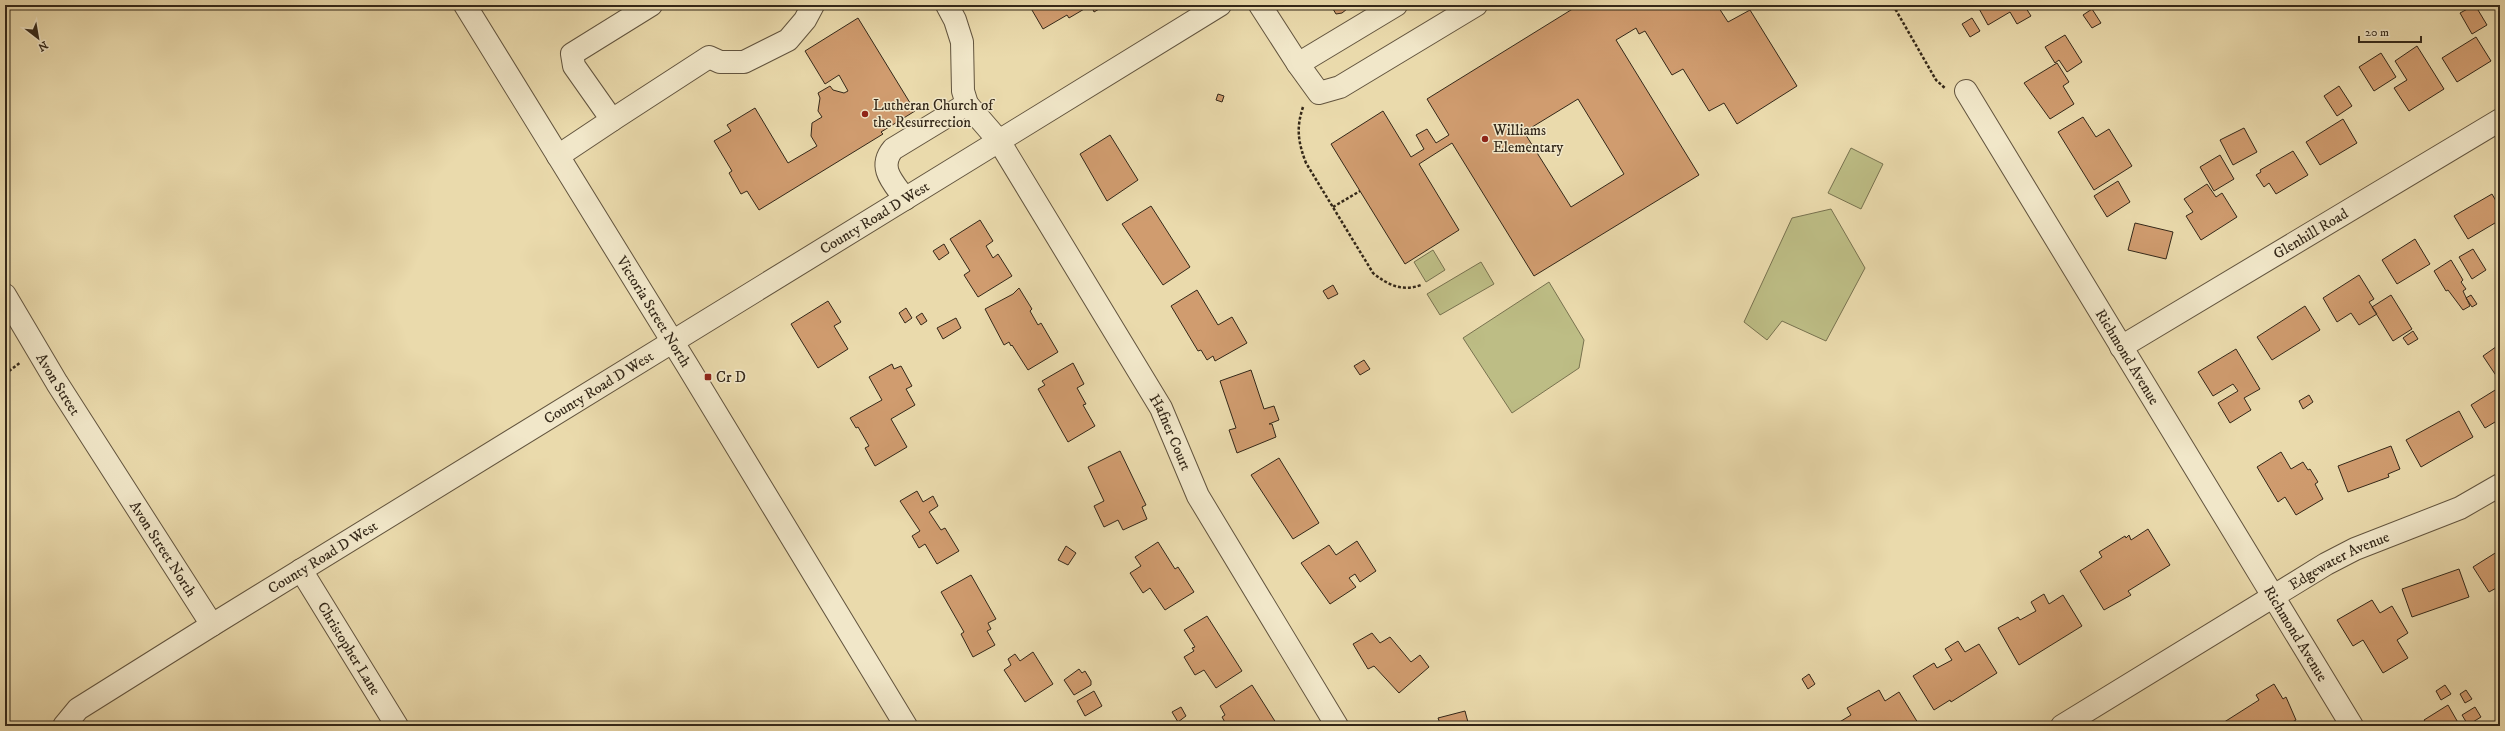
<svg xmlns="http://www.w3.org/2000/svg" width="2505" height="731" viewBox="0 0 2505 731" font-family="'IM FELL DW Pica',serif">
<rect width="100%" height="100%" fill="#eadaac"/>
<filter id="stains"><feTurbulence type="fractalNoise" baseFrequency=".005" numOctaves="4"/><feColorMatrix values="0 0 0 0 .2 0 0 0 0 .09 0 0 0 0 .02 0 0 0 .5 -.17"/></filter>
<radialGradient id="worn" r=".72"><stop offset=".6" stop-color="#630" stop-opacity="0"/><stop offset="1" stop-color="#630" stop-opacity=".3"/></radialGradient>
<path fill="#bdbd85" stroke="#78724f" d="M1851 148 1883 164 1861 209 1828 193Z
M1831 209 1865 268 1826 341 1782 321 1767 340 1744 322 1792 218Z
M1433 250 1445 270 1426 282 1414 262Z
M1481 262 1494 284 1440 315 1427 294Z
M1549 282 1584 340 1579 368 1512 413 1463 338Z"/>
<path fill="#d09c6f" stroke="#342819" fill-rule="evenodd" d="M1029 5H1106L1094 12 1091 5 1069 18 1067 15 1043 29Z
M1338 5H1352L1342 13 1336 14 1333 9Z
M1579 5H1717L1728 22 1750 10 1797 86 1737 124 1724 103 1709 111 1683 69 1672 75 1645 31 1639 34 1636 28 1616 40 1699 175 1534 276 1452 143 1419 164 1459 230 1405 264 1331 144 1383 111 1411 157 1424 149 1416 135 1427 129 1436 143 1449 135 1427 99ZM1578 99 1624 174 1571 207 1524 132Z
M1977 5H2024L2031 16 2017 24 2010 12 1988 25Z
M2475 5 2487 25 2472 34 2460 13Z
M2092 9 2101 23 2092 28 2083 15Z
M858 18 915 111 881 132 883 134 759 210 747 191 741 194 729 173 732 171 714 141 731 131 727 125 755 108 788 163 817 146 811 136 812 123 822 117 818 111 820 98 818 93 830 86 833 90 844 93 848 91 839 75 825 84 805 51Z
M1972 18 1980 31 1970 37 1962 24Z
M2065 35 2082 62 2067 72 2059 60 2055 63 2045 47Z
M2476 37 2491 61 2457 82 2442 58Z
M2417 46 2444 89 2409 111 2394 88 2407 80 2395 61Z
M2381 53 2396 77 2374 91 2359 67Z
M2057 63 2069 82 2063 86 2074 104 2050 119 2024 83Z
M2339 86 2352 106 2337 116 2324 96Z
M1218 94 1224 96 1222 102 1216 100Z
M2083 117 2096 137 2109 129 2132 166 2094 190 2058 132Z
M2343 119 2357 143 2320 165 2306 142Z
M2244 128 2257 152 2233 165 2220 140Z
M1110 135 1138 180 1107 201 1080 154Z
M2293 151 2308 175 2276 194 2269 183 2264 187 2256 175 2261 172 2260 170Z
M2220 155 2234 179 2214 191 2200 167Z
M2118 181 2130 202 2107 217 2094 196Z
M2207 184 2216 197 2222 193 2237 217 2201 240 2186 216 2193 212 2184 199Z
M2492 194 2500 208V220L2468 239 2454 216Z
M1151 206 1190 267 1163 285 1122 224Z
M980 220 993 241 986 246 993 258 998 254 1012 276 978 297 964 275 970 271 950 239Z
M2135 223 2173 232 2166 259 2128 250Z
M2415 239 2430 264 2397 284 2382 260Z
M944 244 949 253 939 260 933 251Z
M2473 249 2486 270 2472 279 2459 257Z
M2451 260 2463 280 2461 282 2466 289 2463 291 2470 306 2463 310 2448 290 2446 291 2434 271Z
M2359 275 2374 299 2369 302 2377 314 2359 325 2351 313 2337 322 2323 298Z
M1333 285 1338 294 1328 299 1323 291Z
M1019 288 1032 309 1030 311 1038 325 1041 323 1058 352 1028 370 1012 345 1011 346 1009 342 1004 345 985 309 1013 294Z
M1197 290 1218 325 1232 317 1247 343 1215 361 1213 356 1207 360 1201 350 1198 351 1171 306Z
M2391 295 2412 329 2393 341 2372 307Z
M2471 295 2477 304 2472 307 2466 298Z
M828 301 841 322 834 326 848 349 818 368 791 324Z
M2305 306 2320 330 2272 360 2257 337Z
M906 308 912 318 905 323 899 313Z
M922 313 927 321 921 325 916 317Z
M956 318 961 328 943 339 937 328Z
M2413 331 2418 339 2408 345 2403 338Z
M2500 344V380H2499L2483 356Z
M2236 349 2260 389 2244 398 2251 410 2230 423 2218 403 2238 391 2233 384 2213 396 2198 372Z
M1364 360 1370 369 1360 375 1354 366Z
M1073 363 1084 384 1077 388 1086 404 1083 405 1095 426 1068 442 1038 389 1045 385 1042 381Z
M892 364 894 369 901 366 912 386 906 389 915 405 891 419 907 447 875 466 865 448 869 446 858 427 856 428 850 418 882 400 869 377Z
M1251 370 1264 409 1274 406 1279 420 1269 424H1272L1276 437 1237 453 1229 430 1236 428 1220 381Z
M2500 387V419L2485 428 2471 405Z
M2309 395 2313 402 2303 409 2299 401Z
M2459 411 2473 437 2421 467 2406 440Z
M2391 446 2400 469 2388 474 2389 477 2348 492 2338 466Z
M1120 451 1146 505 1142 507 1147 519 1123 530 1118 520 1104 527 1094 506 1104 501 1088 467Z
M2281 452 2291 469 2303 462 2308 470 2310 469 2318 482 2315 484 2323 499 2296 515 2285 497 2278 502 2257 467Z
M1279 458 1319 523 1293 539 1251 475Z
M917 491 923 502 933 496 938 506 929 512 941 530 945 528 959 551 937 564 925 544 919 548 912 536 920 531 900 501Z
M2148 529 2170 565 2128 591 2131 595 2104 610 2080 571 2102 557 2099 552 2125 536 2126 538 2129 535 2131 540Z
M1357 541 1376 571 1360 582 1355 574 1349 578 1356 587 1330 604 1301 563 1329 545 1336 555Z
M1158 542 1175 569 1178 567 1194 592 1165 610 1150 588 1143 593 1130 573 1141 566 1135 557Z
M1066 546 1076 553 1068 565 1058 560Z
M2500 550V586L2489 592 2473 567Z
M2459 569 2469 597 2412 617 2402 589Z
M971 575 996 619 988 623 991 629 987 631 995 645 973 657 961 634 964 632 941 592Z
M2044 594 2049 604 2063 595 2082 626 2019 665 1998 628 2018 617 2020 620 2036 611 2031 602Z
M2372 600 2380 613 2392 606 2408 633 2397 640 2408 658 2383 673 2363 640 2353 646 2337 620Z
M1207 616 1242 671 1216 688 1204 670 1195 675 1184 657 1194 651 1192 648 1195 647 1184 630Z
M1372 633 1380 643 1390 637 1411 662 1420 655 1429 667 1399 693 1374 666 1368 669 1353 644Z
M1958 641 1965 652 1979 644 1997 673 1951 702 1950 700 1934 710 1913 676 1934 663 1937 668 1952 660 1945 649Z
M1033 652 1053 684 1025 702 1004 670 1011 665 1008 659 1015 654 1020 661Z
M1079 669 1082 673 1085 671 1091 681V685L1074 695 1064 680Z
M1809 674 1815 684 1808 689 1802 679Z
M2274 684 2283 699 2286 697 2296 720 2285 726H2218L2259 700 2256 695Z
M1252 685 1278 726H1227L1222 717 1225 715 1220 706Z
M2445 685 2451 694 2441 700 2436 691Z
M1879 690 1885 701 1899 692 1918 723 1913 726H1833L1851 715 1847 708Z
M2466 690 2472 699 2465 703 2460 694Z
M1094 691 1102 706 1085 716 1077 701Z
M2448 705 2460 726H2428L2424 720Z
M1181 707 1186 716 1178 722 1172 712Z
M2475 707 2481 717 2468 725 2462 715Z
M1465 711 1469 726H1441L1438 718Z"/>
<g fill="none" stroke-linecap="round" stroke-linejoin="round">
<defs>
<g id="minor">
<path id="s1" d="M465 5 687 365 906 726"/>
<path id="s2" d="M947 5 955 20 962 42 963 91 967 104 999 141 1161 408 1198 496 1337 726"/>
<path d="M1260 5 1298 64 1396 5"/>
<path d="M1298 64 1319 93 1340 87 1476 5"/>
<path id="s3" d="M1966 91 2352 726"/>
<path d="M612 120 709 57 720 62H744L788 40 805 20 813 5"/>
<path d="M558 156 612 120 574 66 572 54 651 5"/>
<path d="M905 199C894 183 877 168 893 149L967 104"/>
<path id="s4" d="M5 295 57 383 212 625"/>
<path id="s5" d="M2121 347 2500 120"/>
<path id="s6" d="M301 570 397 726"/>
<path id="s7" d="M64 726 78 709 212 625 1220 5"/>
<path id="s8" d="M2062 726 2326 564 2355 549 2460 508 2500 485"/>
</g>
</defs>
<use href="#minor" stroke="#62543e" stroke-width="24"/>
<path stroke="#342819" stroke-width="2.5" stroke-dasharray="3 2" stroke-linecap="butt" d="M1893 5 1936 80 1946 89
M1303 107C1296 128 1298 142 1306 163L1373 273C1388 285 1402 292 1421 285
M1333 207 1360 191
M5 374 21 362"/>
<use href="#minor" stroke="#f1e7c9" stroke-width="22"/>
</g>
<g fill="#8f2418" stroke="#f1e7c9" stroke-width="1.5">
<circle cx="865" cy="114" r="4"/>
<circle cx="1485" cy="139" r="4"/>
<rect x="704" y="373" width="8" height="8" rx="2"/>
</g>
<g text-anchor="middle" stroke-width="3" stroke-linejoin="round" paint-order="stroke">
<g font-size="15" fill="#342819" stroke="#f1e7c9" text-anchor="start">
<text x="873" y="110">Lutheran Church of<tspan x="873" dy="17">the Resurrection</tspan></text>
<text x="1493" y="135">Williams<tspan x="1493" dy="17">Elementary</tspan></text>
<text x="716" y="382">Cr D</text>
</g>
<g font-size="15" fill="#342819" stroke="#f1e7c9">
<text dy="5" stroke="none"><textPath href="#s7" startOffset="958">County Road D West</textPath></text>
<text dy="5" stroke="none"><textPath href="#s5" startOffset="221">Glenhill Road</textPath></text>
<text dy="5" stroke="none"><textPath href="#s1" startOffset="360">Victoria Street North</textPath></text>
<text dy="5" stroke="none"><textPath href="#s3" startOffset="311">Richmond Avenue</textPath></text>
<text dy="5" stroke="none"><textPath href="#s4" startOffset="104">Avon Street</textPath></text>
<text dy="5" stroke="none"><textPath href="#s7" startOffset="634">County Road D West</textPath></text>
<text dy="5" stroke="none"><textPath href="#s2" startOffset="490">Hafner Court</textPath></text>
<text dy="5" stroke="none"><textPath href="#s4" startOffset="299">Avon Street North</textPath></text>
<text dy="5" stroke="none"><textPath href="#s7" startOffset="310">County Road D West</textPath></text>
<text dy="5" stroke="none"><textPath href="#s8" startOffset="323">Edgewater Avenue</textPath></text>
<text dy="5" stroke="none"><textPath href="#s3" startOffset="635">Richmond Avenue</textPath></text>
<text dy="5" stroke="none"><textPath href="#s6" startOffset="92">Christopher Lane</textPath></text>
</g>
</g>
<rect width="2505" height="731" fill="none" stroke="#eadaac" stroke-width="20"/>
<rect x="6" y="6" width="2493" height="719" fill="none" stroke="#342819" stroke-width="2"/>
<rect x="10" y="10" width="2485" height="711" fill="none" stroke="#342819"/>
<g transform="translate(38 38) rotate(149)" stroke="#f1e7c9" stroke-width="3" paint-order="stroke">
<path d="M0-3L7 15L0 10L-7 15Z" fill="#342819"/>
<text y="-6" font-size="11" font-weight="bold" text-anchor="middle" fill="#342819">N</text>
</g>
<path d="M2359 36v6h62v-6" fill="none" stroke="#342819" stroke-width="2"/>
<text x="2365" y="36" font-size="12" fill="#342819" stroke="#f1e7c9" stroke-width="3" paint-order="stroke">20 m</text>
<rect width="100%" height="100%" filter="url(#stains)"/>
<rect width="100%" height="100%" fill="url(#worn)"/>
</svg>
